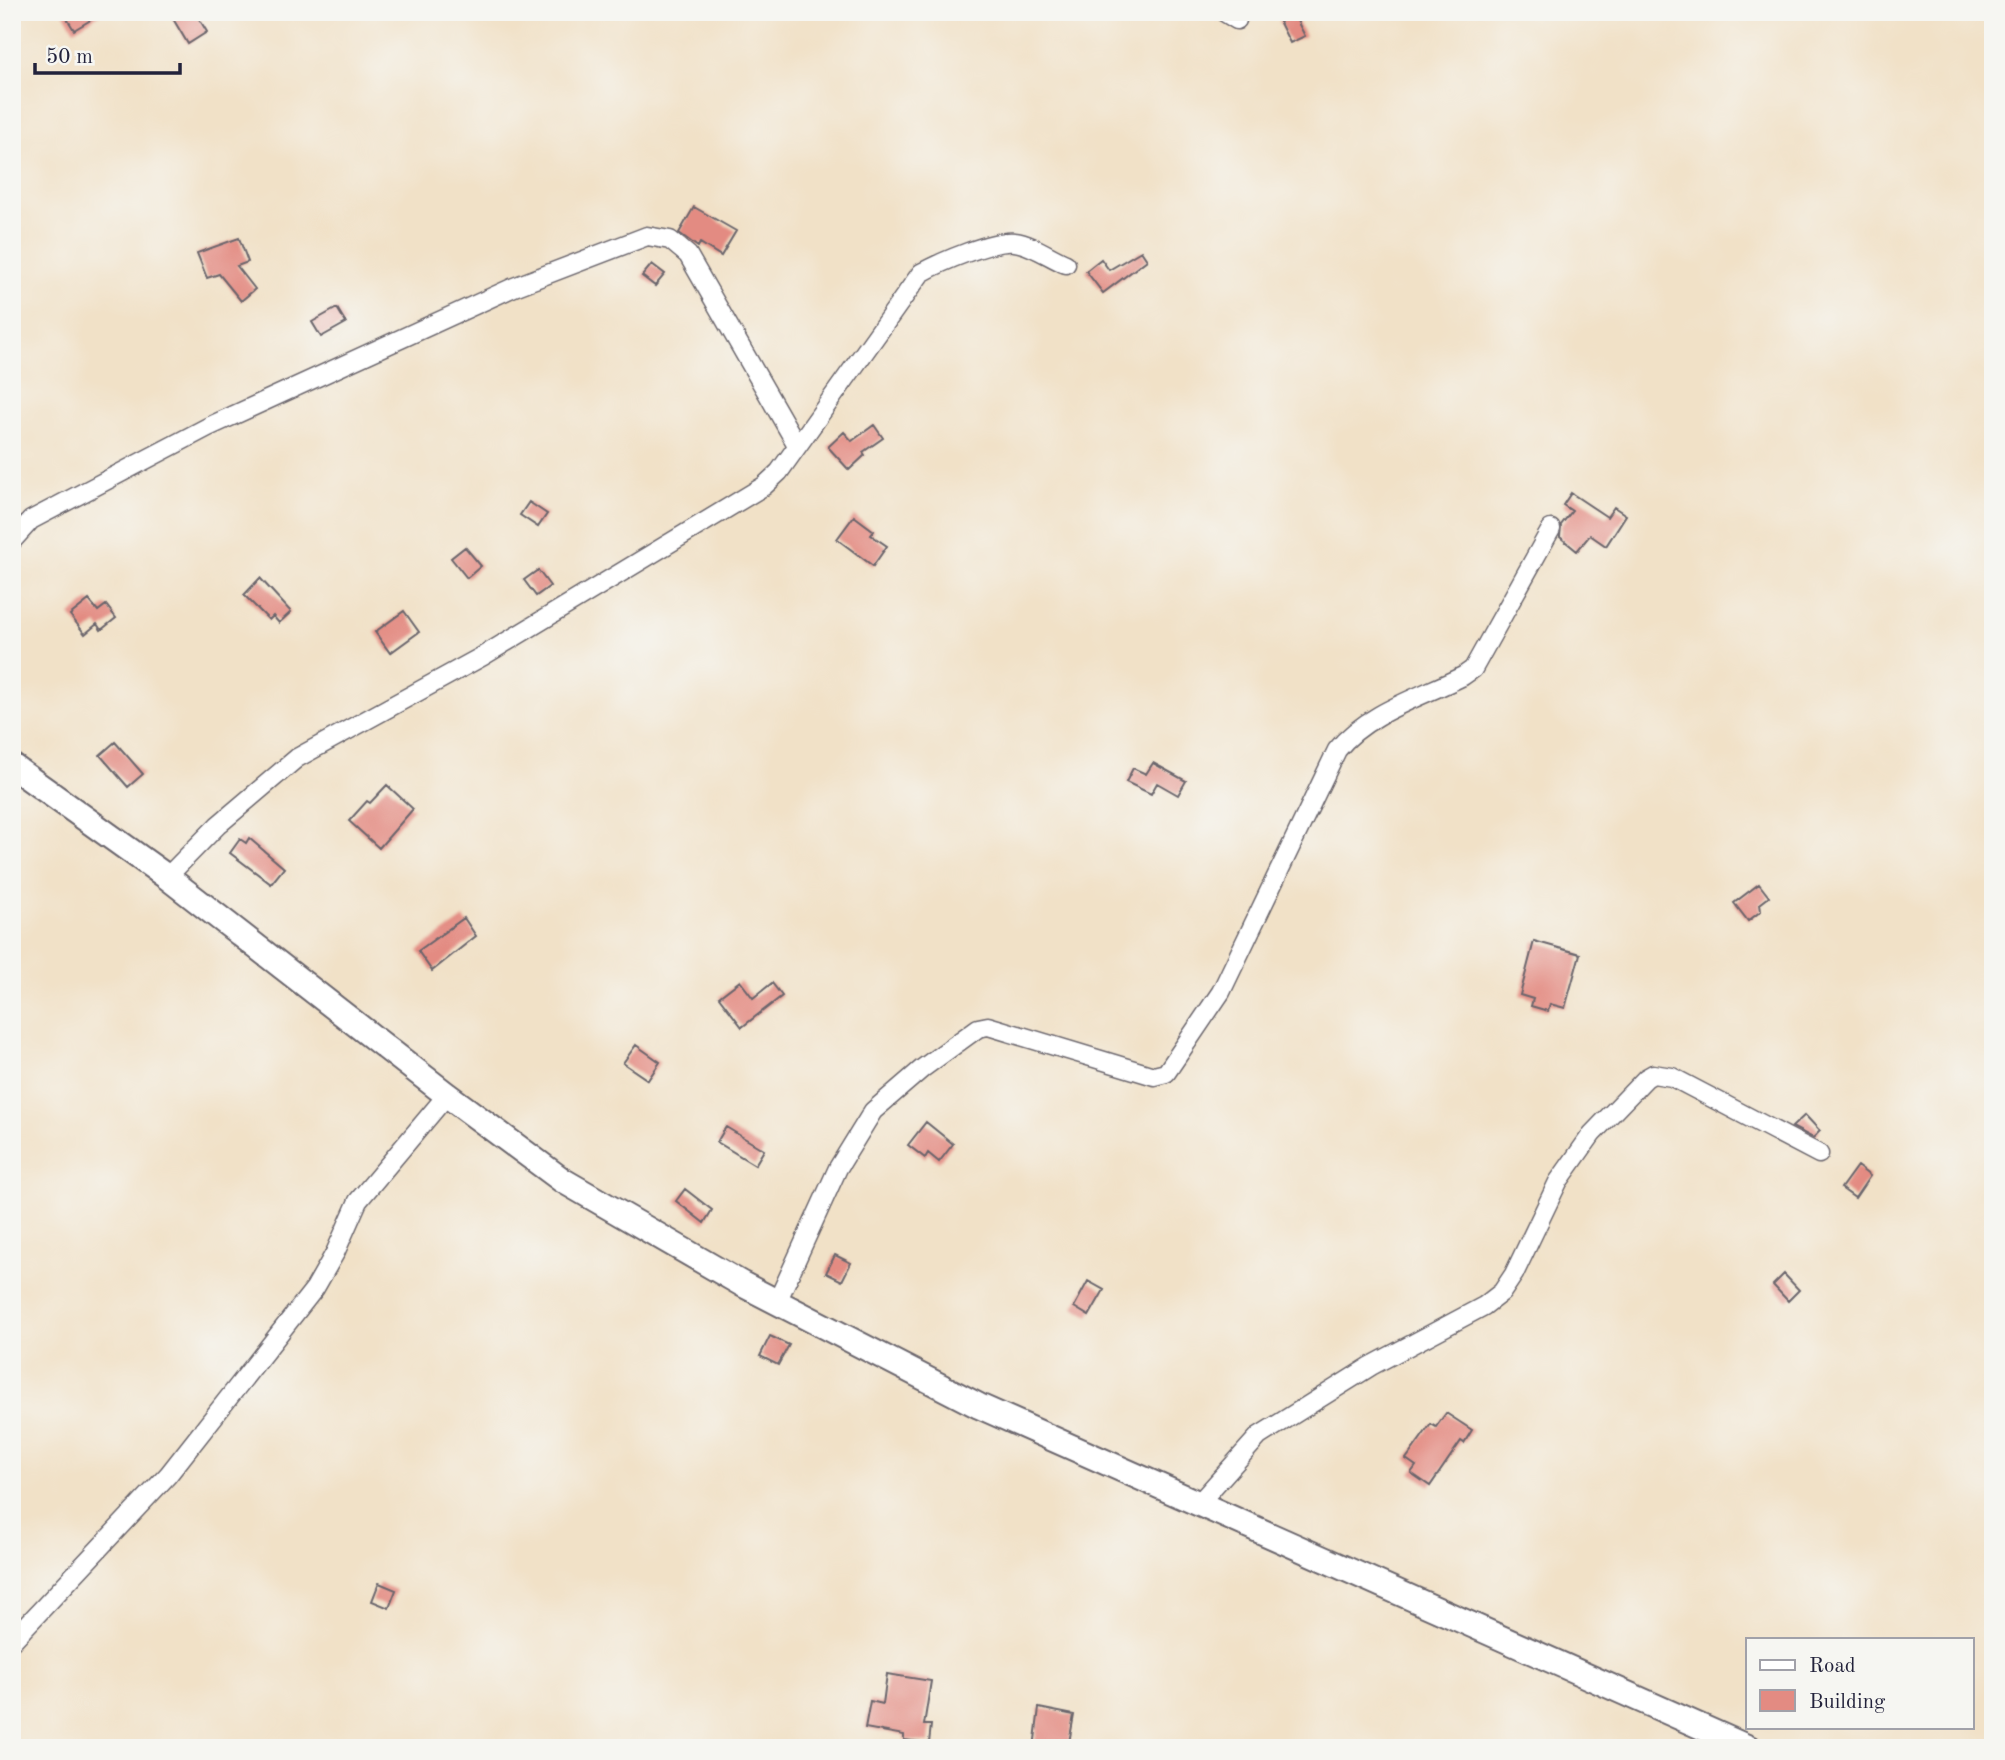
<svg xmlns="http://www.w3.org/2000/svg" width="2005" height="1760" viewBox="0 0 2005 1760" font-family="'Old Standard TT',serif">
<rect width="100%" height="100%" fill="#f6f6f2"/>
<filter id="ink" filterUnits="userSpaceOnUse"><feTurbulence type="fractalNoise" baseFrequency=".0143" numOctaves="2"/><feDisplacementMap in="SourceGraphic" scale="14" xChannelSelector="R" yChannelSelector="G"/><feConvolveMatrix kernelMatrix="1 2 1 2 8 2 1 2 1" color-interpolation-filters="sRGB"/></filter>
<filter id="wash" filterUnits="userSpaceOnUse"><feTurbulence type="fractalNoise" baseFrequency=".00686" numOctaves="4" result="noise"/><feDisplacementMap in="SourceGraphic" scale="28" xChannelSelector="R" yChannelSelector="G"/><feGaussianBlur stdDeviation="1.57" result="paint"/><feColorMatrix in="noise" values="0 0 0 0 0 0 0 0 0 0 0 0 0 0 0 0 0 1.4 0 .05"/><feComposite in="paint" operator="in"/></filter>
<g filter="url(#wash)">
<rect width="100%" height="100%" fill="#f1e1c7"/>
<g id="blocks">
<path fill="#e38b82" d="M63 12H104L74 30Z
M169 12H195L207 32 188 44Z
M1293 13 1305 36 1290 43 1279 21Z
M694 207 736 231 721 256 700 243 698 247 679 233Z
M239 238 248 262 237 266 255 289 241 301 219 274 207 278 197 253Z
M1141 251 1147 260 1103 293 1086 271 1101 259 1109 270Z
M652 264 665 274 655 286 642 276Z
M337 308 346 323 321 337 312 322Z
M874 425 883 438 863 452 865 455 849 470 828 447 844 432 852 441Z
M1571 493 1607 517 1614 507 1626 515 1606 546 1590 535 1577 551 1560 537 1561 525 1572 511 1563 505Z
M529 502 547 514 538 527 520 515Z
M854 516 874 531 871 535 887 546 873 566 837 539Z
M465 547 481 566 467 578 451 558Z
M538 570 550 586 536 596 524 580Z
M260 578 291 612 279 623 273 616 269 620 244 595Z
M89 600 98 611 106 605 116 618 101 630 97 624 85 634 70 615Z
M404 611 419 632 390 653 375 632Z
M115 742 143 774 128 787 100 755Z
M1153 763 1186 781 1178 795 1157 783 1151 794 1126 782 1133 768 1146 774Z
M387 785 413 809 379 848 349 821 367 801 370 803Z
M249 838 284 868 271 884 230 853 240 839 246 843Z
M1759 884 1769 897 1760 904 1761 911 1748 921 1734 903Z
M464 918 476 936 432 971 418 951Z
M1534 941 1580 954 1565 1008 1550 1004 1548 1011 1531 1006 1533 999 1520 995Z
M740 981 753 998 772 983 782 996 742 1027 719 997Z
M636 1045 660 1062 648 1080 623 1063Z
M1805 1115 1820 1131 1813 1138 1792 1127Z
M926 1122 953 1144 939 1162 928 1153 925 1158 908 1145Z
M726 1127 764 1150 755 1165 717 1142Z
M1857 1166 1870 1176 1855 1198 1841 1188Z
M685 1189 712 1210 704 1223 676 1201Z
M835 1255 851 1263 842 1281 826 1273Z
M1784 1274 1799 1290 1788 1301 1773 1285Z
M1088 1281 1104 1290 1089 1316 1074 1307Z
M770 1336 789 1345 778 1365 760 1356Z
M1446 1413 1472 1430 1464 1443 1461 1441 1430 1486 1411 1473 1416 1466 1406 1459 1431 1424 1436 1427Z
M379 1583 396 1590 389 1608 372 1601Z
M887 1674 931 1681 924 1725H931L929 1743 904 1740V1735L865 1728 870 1701 883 1704Z
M1039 1708 1074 1715 1068 1748H1034Z"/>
</g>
</g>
<g filter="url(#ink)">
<use href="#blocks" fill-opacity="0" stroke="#6a656c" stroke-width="2"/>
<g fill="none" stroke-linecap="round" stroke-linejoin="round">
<defs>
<path id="street" d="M1224 12 1237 20
M12 541 31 520 208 427 514 287 647 236 670 240 688 255 797 445
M167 877 218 825 297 758 483 656 764 486 779 472 921 273C941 262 994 239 1015 242 1032 244 1051 258 1066 264
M777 1302 838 1168 873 1111 923 1068 978 1028 988 1026 1154 1076 1166 1073 1221 992 1337 750C1366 713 1421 697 1463 676L1473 669 1551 529
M1199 1503 1259 1436 1371 1366 1484 1306 1502 1292 1514 1274 1558 1182 1592 1134 1646 1078 1653 1074 1672 1077 1819 1154
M12 1641 168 1475 315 1288 335 1253 358 1201 447 1095"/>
<path id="secondary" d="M12 766 167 877 447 1095 562 1180 742 1284 979 1406 1749 1748"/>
</defs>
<use href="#street" stroke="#6a656c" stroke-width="21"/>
<use href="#secondary" stroke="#6a656c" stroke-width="28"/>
<use href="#street" stroke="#fff" stroke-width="18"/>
<use href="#secondary" stroke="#fff" stroke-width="24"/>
</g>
</g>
<rect width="2005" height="1760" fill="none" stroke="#f6f6f2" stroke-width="42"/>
<rect x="1746" y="1638" width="228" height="91" fill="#f6f6f2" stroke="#a1a1a9" stroke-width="2"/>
<rect x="1760" y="1660" width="35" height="10" fill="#ffffff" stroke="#a1a1a9" stroke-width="2"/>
<text x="1809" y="1672" font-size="21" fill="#22223b">Road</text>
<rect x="1760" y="1690" width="35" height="21" fill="#e38b82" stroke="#a1a1a9" stroke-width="2"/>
<text x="1809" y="1708" font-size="21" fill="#22223b">Building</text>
<path d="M35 63v10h145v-10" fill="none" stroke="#22223b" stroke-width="3.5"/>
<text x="46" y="63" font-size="21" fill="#22223b" stroke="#f6f6f2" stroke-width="5" paint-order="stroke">50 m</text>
</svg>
